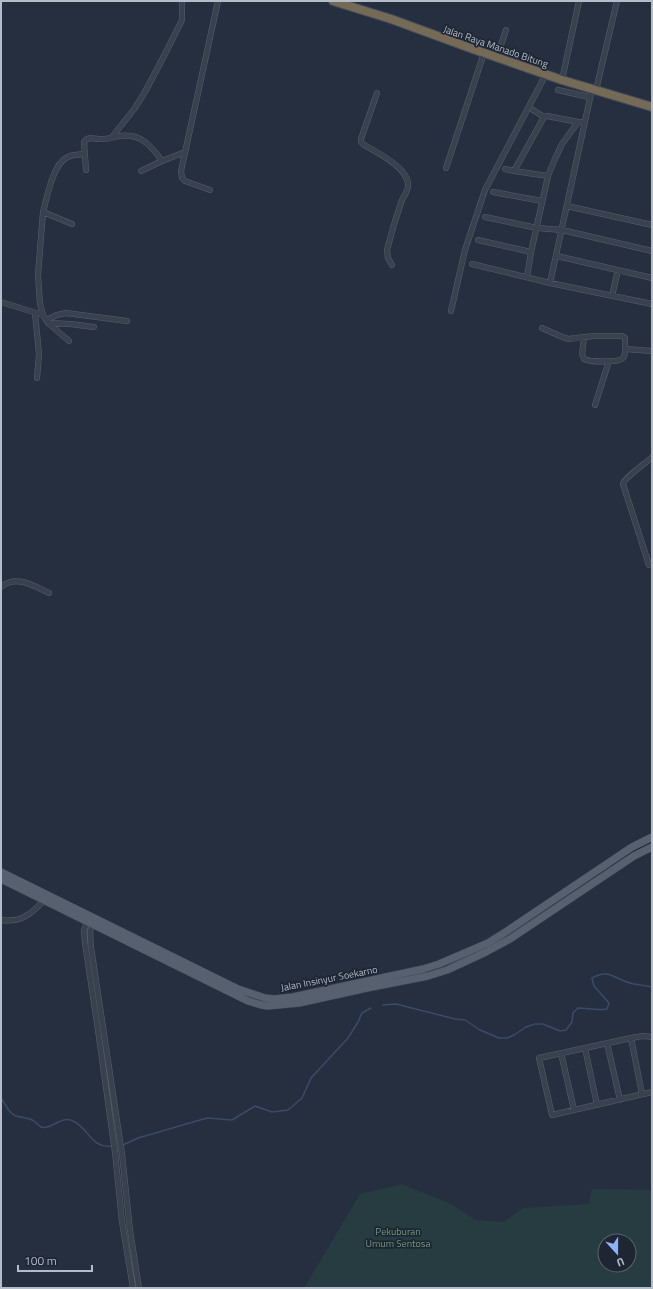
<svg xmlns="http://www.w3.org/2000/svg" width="653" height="1289" viewBox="0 0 653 1289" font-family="'Titillium Web',sans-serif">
<rect width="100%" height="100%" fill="#252f3f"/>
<path fill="#273c40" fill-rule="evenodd" d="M402 1184 451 1204 476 1220 504 1222 523 1208 589 1204 592 1189 652 1190V1288H304L360 1194ZM605 1241H629V1265H605Z"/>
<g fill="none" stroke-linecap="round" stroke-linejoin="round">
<path stroke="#3a4b68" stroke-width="1.5" d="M383 1005 396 1004 455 1019 465 1020 480 1030 499 1038H507L514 1035 526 1027 535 1024H543L560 1031 566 1030 572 1022 573 1013 578 1008C588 1008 597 1011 607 1009L609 1003 594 986 592 978C608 969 612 977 627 982 635 985 644 985 652 987
M1 1098C5 1103 8 1112 14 1115 19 1118 29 1117 34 1121 38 1124 40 1129 47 1127 57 1125 63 1115 75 1122 88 1129 93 1149 111 1146
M123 1145 138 1138 207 1118 232 1120 255 1106 272 1112 288 1110 302 1098 311 1078 348 1038 358 1022 362 1013 371 1008"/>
<defs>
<path id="minor" d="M497 57 506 30
M562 80 579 1
M558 90 589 97
M596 90 617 1
M377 93 361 139V142L364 145C377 152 410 169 408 186 408 191 404 196 402 200 396 217 391 234 387 250L388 258 392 265
M533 110 544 117
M112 137 135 108 146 90 166 52 182 20V1
M446 168 484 53
M505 169 514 171
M86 170 84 142C89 135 97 140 104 139 109 139 114 137 119 136 140 133 151 145 162 161
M141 171 162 161 185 152
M548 176 514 171 544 117 547 116 578 122
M210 190 185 181 182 178 181 171 218 1
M493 192 542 201
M567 206 652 225
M43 212 38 275 40 304 43 315 48 323 69 341
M485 217 537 228 562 230 652 251
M72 224 43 212C47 197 53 165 66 158 72 154 78 155 84 154
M478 240 531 252
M557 256 652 278
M472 264 550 283 652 304
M527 277 531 252 548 176 554 161 562 144 578 122H584
M550 283 592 89
M612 296 618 270
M1 302 43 315
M451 311 465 250 485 190 546 74
M35 313 39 354 37 378
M46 320 57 315 66 313 127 321
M48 323 70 324 94 327
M542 328 560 336 568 339 594 336H622L625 338V349
M584 337 582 354 584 359C588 362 619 363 623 358 625 356 625 351 625 349L652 351
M595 405 609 361
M649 565 623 484C624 478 646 463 652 457
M1 587C16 574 34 586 49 593
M88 919 84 931 85 943 98 1030 115 1152 122 1222 133 1288
M1 920C20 923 32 914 44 900
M93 923 90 932 91 947 122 1154 130 1230 139 1288
M652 1037 643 1036 631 1038 539 1058 552 1115 652 1092
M631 1038 642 1094
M607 1043 620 1100
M585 1048 597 1105
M561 1053 574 1110"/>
<path id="major" d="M1 872 238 989 265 998 274 999 293 997 423 969 439 964 488 943 504 933 632 847 652 837
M1 879 248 1001 261 1005 268 1006 299 1003 367 988 428 976 447 970 486 952 510 939 634 856 652 847"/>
<path id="highway" d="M333 1 391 19 473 49 562 80 652 107"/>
</defs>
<use href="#minor" stroke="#575f6c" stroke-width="6"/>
<use href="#major" stroke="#424a58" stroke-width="8"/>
<use href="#highway" stroke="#444c59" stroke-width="10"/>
<use href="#minor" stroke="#39414f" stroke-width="5"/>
<use href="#major" stroke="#57606f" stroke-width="7"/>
<use href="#highway" stroke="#756a56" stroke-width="8"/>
</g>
<g text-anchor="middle" stroke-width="3.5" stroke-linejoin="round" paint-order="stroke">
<g font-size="10" fill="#b5bcc9" stroke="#1e2634">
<text transform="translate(496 46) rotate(19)" y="4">Jalan Raya Manado Bitung</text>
<text transform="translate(329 978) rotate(-11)" y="4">Jalan Insinyur Soekarno</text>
</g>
<g font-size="10" fill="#6c9a78" stroke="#1e2634">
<text x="398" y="1235">Pekuburan<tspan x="398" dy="12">Umum Sentosa</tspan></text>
</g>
</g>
<rect width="653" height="1289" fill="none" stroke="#b5bcc9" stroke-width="4"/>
<g transform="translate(617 1253) rotate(159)"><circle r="19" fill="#1e2634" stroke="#5a6270"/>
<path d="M0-3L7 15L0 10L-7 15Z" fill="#8cb2f7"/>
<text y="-6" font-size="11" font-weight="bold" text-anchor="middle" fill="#b5bcc9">U</text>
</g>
<path d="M18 1265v6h74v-6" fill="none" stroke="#b5bcc9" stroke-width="2"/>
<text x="24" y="1265" font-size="12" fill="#b5bcc9" stroke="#1e2634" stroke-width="3" paint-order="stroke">100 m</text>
</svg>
